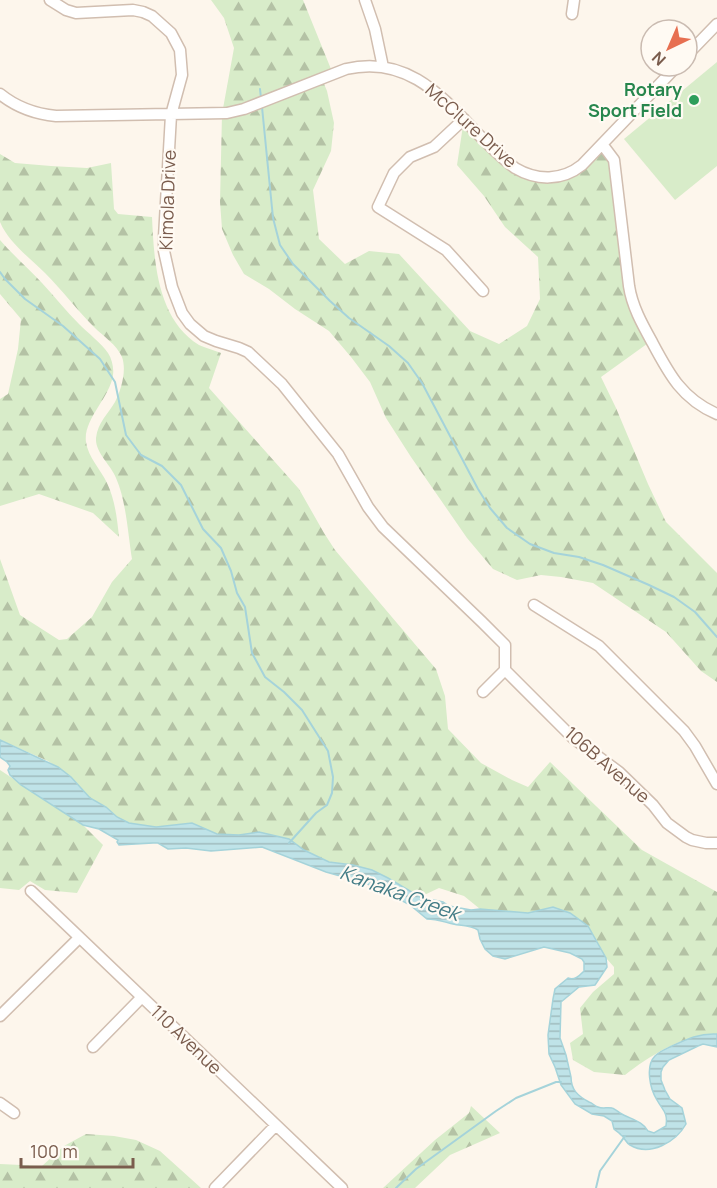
<svg xmlns="http://www.w3.org/2000/svg" width="717" height="1188" viewBox="0 0 717 1188" font-family="Manrope,sans-serif">
<defs>
<pattern id="forest-firs" width="22" height="20" patternUnits="userSpaceOnUse" patternTransform="scale(1.5)"><rect width="22" height="20" fill="#d8ecc9"/><path d="M5 1l3.5 6h-7zM16 11l3.5 6h-7z" fill="#b4c2a5"/></pattern>
<pattern id="water-rules" width="6" height="5" patternUnits="userSpaceOnUse" patternTransform="scale(1.5)"><rect width="6" height="5" fill="#bfe3e8"/><path d="M0 2.5h6" fill="none" stroke="#a0bbbe"/></pattern>
</defs>
<rect width="100%" height="100%" fill="#fdf6ec"/>
<path fill="url(#forest-firs)" d="M211 0H303L333 74 322 79 327 91 334 123 331 151 313 190 319 239 345 264 369 251 399 254 470 331 499 344 527 326 540 299 538 257 505 227 484 196 457 165 464 119 515 168 564 175 602 144 613 156 628 279 651 341 601 377 616 408 648 484 666 522 717 573V682L701 671 666 632 593 583 561 577 541 575 517 580 493 569 467 538 411 457 386 418 370 382 351 357 329 331 295 309 269 289 244 274 233 255 222 229 220 202 222 114 234 48 224 18Z
M0 154 15 163 51 166 87 168 111 163 114 209 118 214 152 217C154 261 157 319 199 345 205 348 214 350 221 353L209 388 299 489 324 533 335 550 436 669 445 696 448 729 481 763 512 780 528 787 550 762 642 850 717 892V1034C686 1033 649 1056 625 1075L594 1072 573 1060 570 1043 583 1034 580 1008 593 992 614 974V967L606 958 588 926 553 907 528 913 480 909 464 896 439 888 420 897 388 878 353 865 329 862 304 850 289 839 259 832 239 835 217 834 192 823 156 827 129 823 117 817 106 807 90 798 71 777 48 761 0 740V559L20 615 59 640 67 639 92 617 112 582 132 559C128 534 126 500 116 478 111 465 95 453 96 438 98 422 108 414 115 402 121 390 127 371 122 357 117 345 103 336 94 327 77 310 62 290 45 273 29 257 9 243 0 222Z
M0 240C13 255 28 268 42 283 54 296 66 311 79 324 87 332 102 344 108 353 112 359 114 368 113 375 110 398 83 419 86 442 88 457 101 470 107 483 115 500 117 518 119 537L93 513 39 494 0 506V399L8 394 18 349 21 319 0 294Z
M0 770 83 825 103 845 77 893 45 890 30 881 19 890 0 888Z
M471 1106 500 1133 450 1155 415 1188H383L435 1140 469 1113Z
M86 1134 114 1136 136 1140 160 1151 201 1188H0V1164L42 1166 64 1146Z"/>
<path fill="#d8ecc9" d="M717 62V166L675 200 624 139Z"/>
<path fill="url(#water-rules)" stroke="#a5d3da" stroke-width="1.5" d="M0 740 58 767 71 777 90 798 106 807 117 817 129 823 156 827 192 823 217 834 239 835 259 832 289 839 304 850 329 862 353 865 372 870 388 878 420 897 443 902 449 906 471 910 480 909 528 913 553 907 570 913 588 926 606 958 607 967 595 985 579 987 561 1002 560 1038 566 1055 571 1077C571 1090 578 1096 589 1102 593 1103 594 1106 598 1107 603 1109 607 1107 612 1108 613 1108 619 1112 620 1113 630 1119 643 1121 648 1131L654 1133 666 1126C668 1112 663 1111 657 1100 650 1089 645 1066 655 1056 660 1051 666 1049 672 1046 687 1039 700 1033 717 1034V1047L703 1044 698 1046 669 1060 663 1067 661 1072V1080L665 1090 670 1099 682 1108 686 1124C676 1142 650 1157 630 1145 626 1143 625 1138 621 1135 619 1132 616 1131 614 1129L612 1121 604 1116 592 1114 575 1104 561 1085 555 1067 549 1054 548 1035 553 999 555 989 568 978C575 981 580 975 584 971V962L582 959 570 953 544 947 505 959 493 956 485 949 480 939 478 930C470 925 462 926 453 924 444 922 437 919 427 919L410 905 388 893 365 883 326 872 262 847 211 851 186 848 168 849 158 843H153L119 845 117 842 118 840 99 829 83 825 21 785 10 775 8 770 10 766 7 762 0 757Z"/>
<g fill="none" stroke-linecap="round" stroke-linejoin="round">
<path stroke="#a5d3da" stroke-width="2" d="M260 89 261 98
M262 107 273 218 280 245 293 264 330 301 349 318 389 346 408 363 422 383 478 489 490 508 507 528 530 544 554 553 579 557 603 565 649 585 674 597 695 612 717 637
M0 272 5 279 25 299 63 326 100 359 115 382 126 435 141 455 162 466 181 485 203 529 221 548 231 571 237 593 245 607 252 653 265 677 284 692 302 710 328 751 333 777 332 793 327 805 316 813 289 843
M396 1188 416 1169 496 1111 516 1098 556 1082H561
M596 1188 600 1171 625 1136"/>
<defs>
<path id="minor" d="M50 0 66 10 76 13 133 10 143 12 152 16 171 33 180 50 182 75 171 115 164 237V251L172 287 182 313 190 324 204 336 216 341 239 348 248 352 282 384 338 454 368 507 383 527 482 622 505 645V670L483 692
M365 0 375 29 383 67
M572 14 574 0
M687 55 717 24
M0 94C16 107 35 114 56 116L227 113 244 109 346 69C426 50 461 128 515 168 537 181 562 181 582 165L677 66
M464 119 434 147 410 157 394 173 378 207 446 250 483 291
M602 144 614 160 629 286C632 306 642 324 652 342 669 374 682 399 717 414
M534 605 599 646 684 731 695 746 717 784
M505 670 573 738 619 772 653 805 667 823 686 837 692 840 706 843H717
M31 891 342 1188
M0 1016 79 938
M93 1047 142 997
M0 1103 14 1113
M215 1188 276 1125"/>
</defs>
<use href="#minor" stroke="#d1beb0" stroke-width="13"/>
<use href="#minor" stroke="#fff" stroke-width="10"/>
</g>
<circle fill="#2e9e5b" stroke="#fffaf3" stroke-width="2" cx="694" cy="100" r="6"/>
<g text-anchor="middle" stroke-width="4.5" stroke-linejoin="round" paint-order="stroke">
<g font-size="18" font-weight="bold" fill="#27864d" stroke="#fffaf3" text-anchor="end">
<text x="682" y="96">Rotary<tspan x="682" dy="21">Sport Field</tspan></text>
</g>
<g font-size="18" fill="#7a5c4d" stroke="#fffaf3">
<text transform="translate(471 126) rotate(42)" y="6">McClure Drive</text>
<text transform="translate(168 200) rotate(-88)" y="6">Kimola Drive</text>
<text transform="translate(607 765) rotate(41)" y="6">106B Avenue</text>
<text transform="translate(186 1040) rotate(44)" y="6">110 Avenue</text>
</g>
<g font-size="20" font-style="italic" fill="#437c86" stroke="#fffaf3">
<text transform="translate(400 893) rotate(20)" y="7">Kanaka Creek</text>
</g>
</g>
<g transform="translate(669 48) rotate(224)"><circle r="28" fill="#fffaf3" stroke="#cabbb1" stroke-width="1.5"/>
<path d="M0-4.5L10 22L0 15L-10 22Z" fill="#e76f51"/>
<text y="-9" font-size="16" font-weight="bold" text-anchor="middle" fill="#7a5c4d">N</text>
</g>
<path d="M21 1158v9h112v-9" fill="none" stroke="#7a5c4d" stroke-width="3"/>
<text x="30" y="1158" font-size="18" fill="#7a5c4d" stroke="#fffaf3" stroke-width="4.5" paint-order="stroke">100 m</text>
</svg>
